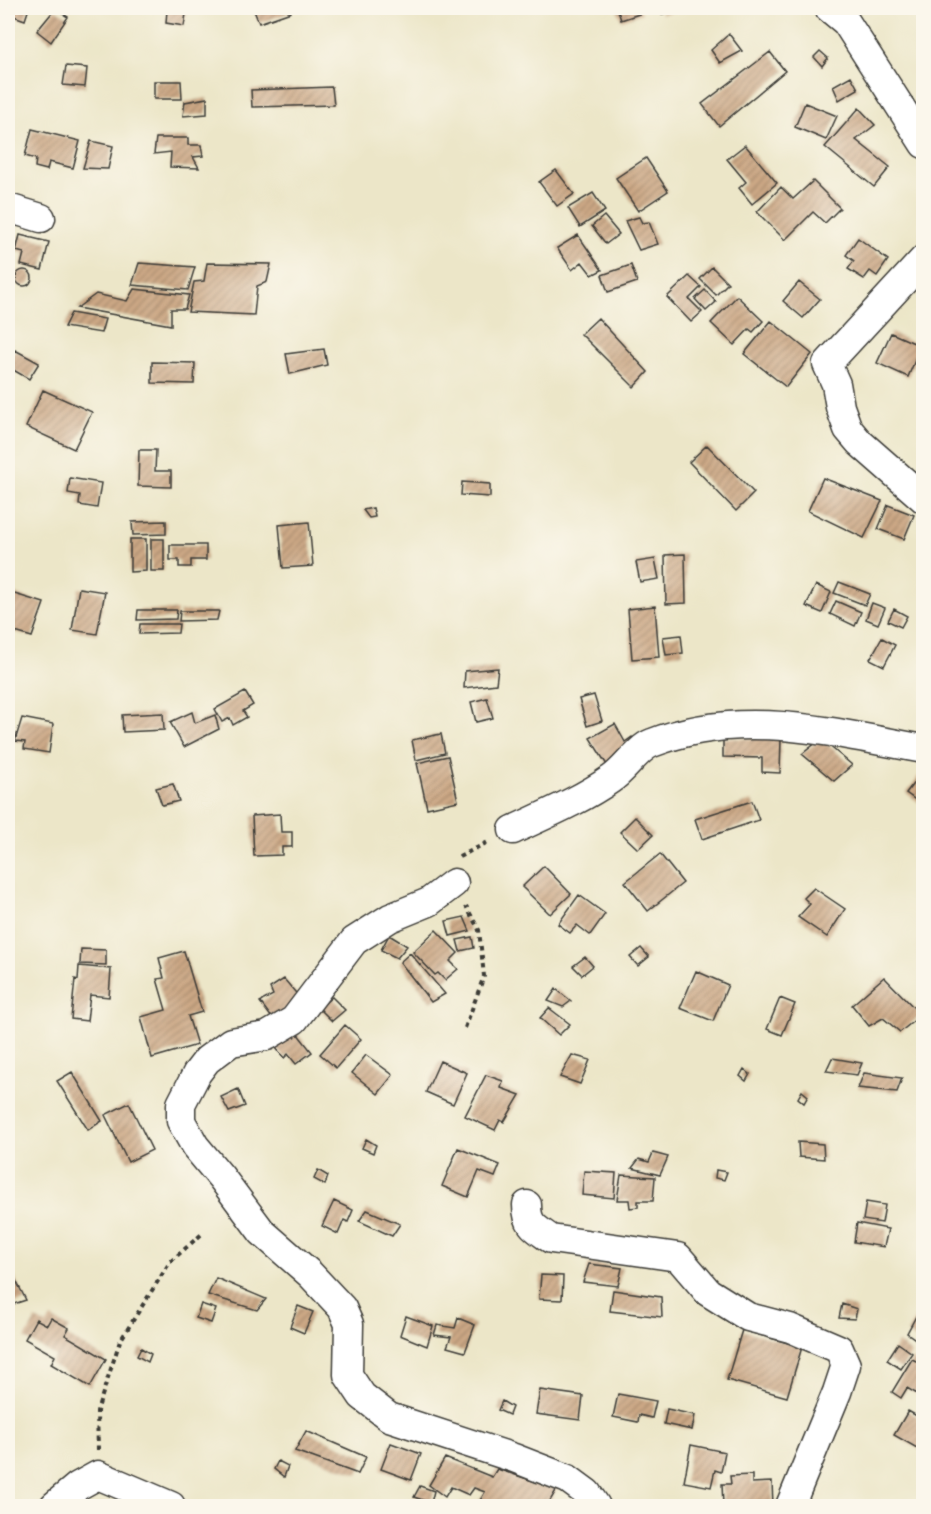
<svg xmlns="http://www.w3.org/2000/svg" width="931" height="1514" viewBox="0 0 931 1514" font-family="Itim,sans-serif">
<defs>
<pattern id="building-hatch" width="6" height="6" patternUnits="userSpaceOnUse" patternTransform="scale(1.5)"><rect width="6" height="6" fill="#cca885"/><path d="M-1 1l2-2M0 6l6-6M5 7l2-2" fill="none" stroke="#a5886c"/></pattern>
</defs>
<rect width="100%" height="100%" fill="#fbf7ec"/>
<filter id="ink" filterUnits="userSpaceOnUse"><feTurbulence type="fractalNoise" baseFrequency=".0167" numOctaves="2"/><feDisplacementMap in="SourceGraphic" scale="12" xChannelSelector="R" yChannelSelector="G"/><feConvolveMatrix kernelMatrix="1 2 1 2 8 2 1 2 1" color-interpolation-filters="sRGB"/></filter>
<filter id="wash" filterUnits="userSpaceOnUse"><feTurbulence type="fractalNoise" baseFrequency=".008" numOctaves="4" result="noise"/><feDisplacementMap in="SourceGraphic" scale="24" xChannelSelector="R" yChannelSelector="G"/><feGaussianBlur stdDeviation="1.35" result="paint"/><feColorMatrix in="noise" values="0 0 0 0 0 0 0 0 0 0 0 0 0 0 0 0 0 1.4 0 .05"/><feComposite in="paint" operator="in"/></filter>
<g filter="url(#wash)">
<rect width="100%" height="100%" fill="#ece6c8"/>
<g id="blocks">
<path fill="url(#building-hatch)" d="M8 8H29L25 20 8 14Z
M162 8H187L184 26 166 23 167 10Z
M253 8H289L291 12 259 23Z
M617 8H640L642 13 621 20Z
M660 8H679V10L662 14Z
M55 9 68 17 51 42 37 31Z
M729 34 742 51 720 63 711 50Z
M820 51 828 58 822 66 814 57Z
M770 52 785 71 719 126 702 104Z
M66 66 87 68 85 87 63 85Z
M851 76 858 89 839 100 833 86Z
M154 81H181L182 99H154Z
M332 87 334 105 252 107 251 90Z
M207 98V114L183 116 185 102Z
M805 103 837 116 826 140 795 127Z
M859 108 875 125 856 140 890 167 874 187 825 147Z
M32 129 80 141 73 168 49 162 47 170 35 167 36 159 25 156Z
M156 138H188V145H201L203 156 193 157 199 168 170 167 171 152 154 154Z
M91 141 113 146 108 169 83 168Z
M745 145 777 183 752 204 739 188 746 182 727 159Z
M646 158 668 191 638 211 616 178Z
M556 170 574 194 557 206 539 182Z
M813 181 840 208 825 223 813 212 785 240 757 212 781 187 793 199Z
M593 193 605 211 580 227 568 208Z
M604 216 619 234 606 244 592 226Z
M639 217 642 223 649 222 658 244 639 250 625 221Z
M20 235 49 242 42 270 21 265 24 253 16 251Z
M578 235 602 270 592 275 582 262 572 270 557 248Z
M858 238 888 260 877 276 870 271 864 279 848 269 854 261 846 255Z
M139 263 195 267 188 290 132 285Z
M207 263 271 264 267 282 257 286 254 315 188 312 194 282 204 281Z
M631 265 637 282 608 292 602 275Z
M712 267 728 283 716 295 700 279Z
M16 278a8 8 0 1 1 16 0a8 8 0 1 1-16 0Z
M689 276 701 287 689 299 702 312 691 322 667 297Z
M799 282 820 299 803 318 783 301Z
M134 289 189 295 185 309H171V325L77 308 96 294 127 301Z
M705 290 716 302 706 311 695 299Z
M737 296 763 321 753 332 749 329 734 345 711 323Z
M71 313 105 319 101 333 64 327Z
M598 318 648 372 634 387 581 334Z
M771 321 812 354 786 387 744 354Z
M891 333 921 346 908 377 877 363Z
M324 349 327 365 290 374 286 354Z
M15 350 39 363 29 379 8 367V363Z
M152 362 195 363 194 384 152 383Z
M43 390 92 412 74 449 26 427Z
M707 445 754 493 736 511 689 462Z
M139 450H156L155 471H171V487L138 486Z
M70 478 101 483 97 508 79 505 80 495 68 493Z
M823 478 882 501 864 538 808 511Z
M462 482 490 484V497L461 495Z
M888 505 914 515 904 539 878 529Z
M373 508 375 517 369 518 363 510Z
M166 521V534L133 535 132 522Z
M309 522 313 566 283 568 279 525Z
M130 539H146V571L130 572Z
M151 539H164V571H151Z
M170 545H206V560H191V567H179V560H170Z
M685 554 686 603 666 604 665 555Z
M655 559 659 579 640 582 636 562Z
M839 582 870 594 865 605 834 593Z
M816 585 831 592 822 613 806 606Z
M79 588 105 592 97 634 72 630Z
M8 592 44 603 32 637 8 630Z
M836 601 861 612 855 626 830 614Z
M872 603 885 608 878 624 866 619Z
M655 606 659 657 632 659 628 609Z
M894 609 907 616 901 627 888 621Z
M138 610H177L176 619 137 620Z
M180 611H219L217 620 179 621Z
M140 624H179L178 633 139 634Z
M681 635 683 653 666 655 663 637Z
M882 638 895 645 884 666 870 659Z
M498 668 496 684 464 688 465 671Z
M245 692 253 705 243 711 247 717 233 725 230 718 222 722 215 709Z
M594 695 602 721 587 726 579 699Z
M487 698 493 718 476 722 471 702Z
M192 712 195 723 215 715 219 729 184 747 170 722Z
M163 713 164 730 123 732 122 715Z
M22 718 53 724 49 753 24 749 25 742 15 741Z
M615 724 625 742 632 737 640 748 607 765 590 738Z
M441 734 445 753 416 760 412 740Z
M723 738 781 739 780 773 762 772V758L723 757Z
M821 739 852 765 834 781 802 754Z
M448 756 458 801 427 808 417 763Z
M924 769V806L906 793Z
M173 784 179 801 162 805 156 788Z
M752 801 759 820 702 839 695 819Z
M280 814 281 832H292V847H282V855L254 856 252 816Z
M635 817 653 835 638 849 620 832Z
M660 854 683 883 648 911 625 882Z
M544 866 571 894 550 914 522 887Z
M814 888 845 909 827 937 798 917 810 904 804 898Z
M579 895 605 914 590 935 577 925 570 933 558 924Z
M464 917 470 931 450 936 446 921Z
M436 930 458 953 450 961 458 969 445 980 438 973 435 975 413 952Z
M389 935 407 946 397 958 381 950Z
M472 937 474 948 460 951 457 940Z
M641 948 649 957 638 966 630 957Z
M81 949 106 950V965L80 964Z
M184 951 202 1012 188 1016 197 1045 152 1058 141 1017 166 1010 157 979 164 978 159 958Z
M410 953 445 994 431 1002 400 962Z
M585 957 593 966 582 975 573 966Z
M79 966 111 969 109 997 90 995 87 1021 71 1019 75 979 78 980Z
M696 971 728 985 713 1021 680 1008Z
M884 977 921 1015 900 1032 883 1018 869 1026 852 1005Z
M284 979 301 999 272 1018 260 1002 273 995 270 988Z
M556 989 571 1001 563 1007 548 1001Z
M332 997 345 1010 332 1021 319 1008Z
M780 998 795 1004 782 1035 767 1029Z
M549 1008 570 1024 559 1035 540 1018Z
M345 1025 361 1039 336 1068 320 1054Z
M293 1028 312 1052 296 1064 288 1054 284 1058 273 1044Z
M366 1055 393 1075 378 1094 352 1073Z
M572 1055 590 1060 580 1084 560 1077Z
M832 1058 862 1063 857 1075 826 1071Z
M440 1061 467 1073 453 1104 426 1092Z
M744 1069 750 1074 746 1081 740 1076Z
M72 1072 102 1121 88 1130 57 1081Z
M864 1073 902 1078 897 1092 858 1088Z
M486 1075 503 1081 501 1088 520 1095 504 1122 500 1120 495 1130 465 1116Z
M238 1089 245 1106 229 1112 221 1097Z
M802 1091 808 1096 804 1103 798 1098Z
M129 1103 152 1150 128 1162 105 1115Z
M366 1139 376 1145 373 1153 362 1148Z
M798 1142 823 1144 824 1159 799 1157Z
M458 1148 500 1165 495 1177 479 1171 468 1197 442 1186Z
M653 1153 668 1157 660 1175 632 1168 639 1159 649 1162Z
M318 1170 328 1176 325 1185 314 1179Z
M716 1170 727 1172 724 1180 715 1178Z
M584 1171 616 1173 614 1198 582 1195Z
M621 1175 655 1177 653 1201H638V1207L630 1208 629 1200H617Z
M334 1201 353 1210 348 1222 344 1220 338 1234 322 1226Z
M866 1202 885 1205 882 1223 863 1220Z
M367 1210 400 1224 392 1236 359 1221Z
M857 1223 888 1229 884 1247 854 1242Z
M589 1264 622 1268 618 1286 583 1282Z
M8 1265 26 1300 8 1306Z
M541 1275 563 1276 562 1300 539 1299Z
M216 1278 266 1299 257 1310 208 1295Z
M613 1290 661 1297 662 1317 610 1311Z
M201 1304 216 1309 211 1323 196 1318Z
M842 1304 857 1309 855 1319 839 1318Z
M298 1306 313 1312 304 1333 290 1327Z
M920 1309 924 1311V1345L907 1333Z
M406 1316 433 1326 427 1346 400 1335Z
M51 1318 69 1328 65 1335 106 1359 90 1387 51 1364 55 1356 25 1339 36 1319 47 1325Z
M458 1318 475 1325 465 1352 447 1347 451 1337 434 1335 437 1325 455 1328Z
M742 1330 802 1347 787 1397 727 1380Z
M898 1343 912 1353 901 1369 887 1360Z
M141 1348 151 1354 148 1362 137 1356Z
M912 1359 924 1365V1398L907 1388 901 1398 892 1392Z
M540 1390 583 1396 580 1420 536 1414Z
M618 1394 656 1401 652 1418 639 1415 638 1422 613 1417Z
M502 1401 512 1407 509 1415 498 1410Z
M667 1409 695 1415 692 1430 664 1424Z
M908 1411 924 1420V1452L894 1435Z
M306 1431 366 1457 358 1474 295 1451Z
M391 1443 421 1454 411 1480 381 1469Z
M691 1445 725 1452 721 1472 715 1470 711 1487 684 1482Z
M445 1458 492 1477 497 1469 557 1489 547 1506H491L479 1502 485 1492 474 1488 469 1495 451 1487 445 1497 429 1485Z
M278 1461 288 1466 284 1477 274 1469Z
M752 1475V1483L772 1482 773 1505 723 1506 722 1484H731L730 1476Z
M420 1486 434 1491 431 1503 414 1497Z"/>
</g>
</g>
<g filter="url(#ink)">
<use href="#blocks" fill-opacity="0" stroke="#3b3a36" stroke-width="1.5"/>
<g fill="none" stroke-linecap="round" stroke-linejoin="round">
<defs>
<path id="minor" d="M829 8 846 22 924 144
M8 208 41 218
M924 259 827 364 836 384 840 407 848 429 859 442 924 499
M513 830C547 814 581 800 611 779 625 770 638 748 652 743 741 707 834 733 924 749
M454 883 429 902 390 918 354 941 294 1020 267 1036 231 1042 207 1060 197 1073 181 1104V1121L195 1146 221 1177 262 1232 310 1274 342 1308 349 1324 348 1375 362 1396 389 1417 514 1458 568 1479 587 1493 596 1506
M527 1205C527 1225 535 1228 551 1239L678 1257 708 1292 748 1317 790 1328 839 1349 846 1365 837 1392 790 1506
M54 1506 78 1486 98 1475 171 1506"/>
</defs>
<use href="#minor" stroke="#3b3a36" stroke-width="31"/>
<path stroke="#3b3a36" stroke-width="4" stroke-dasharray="4.5 4.5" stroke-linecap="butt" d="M459 857 490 841
M465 1028 484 976 479 930 466 906
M98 1450 97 1411 120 1341 170 1262 204 1232"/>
<use href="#minor" stroke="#fff" stroke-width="28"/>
</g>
</g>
<rect width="931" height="1514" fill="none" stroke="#fbf7ec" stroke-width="30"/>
</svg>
